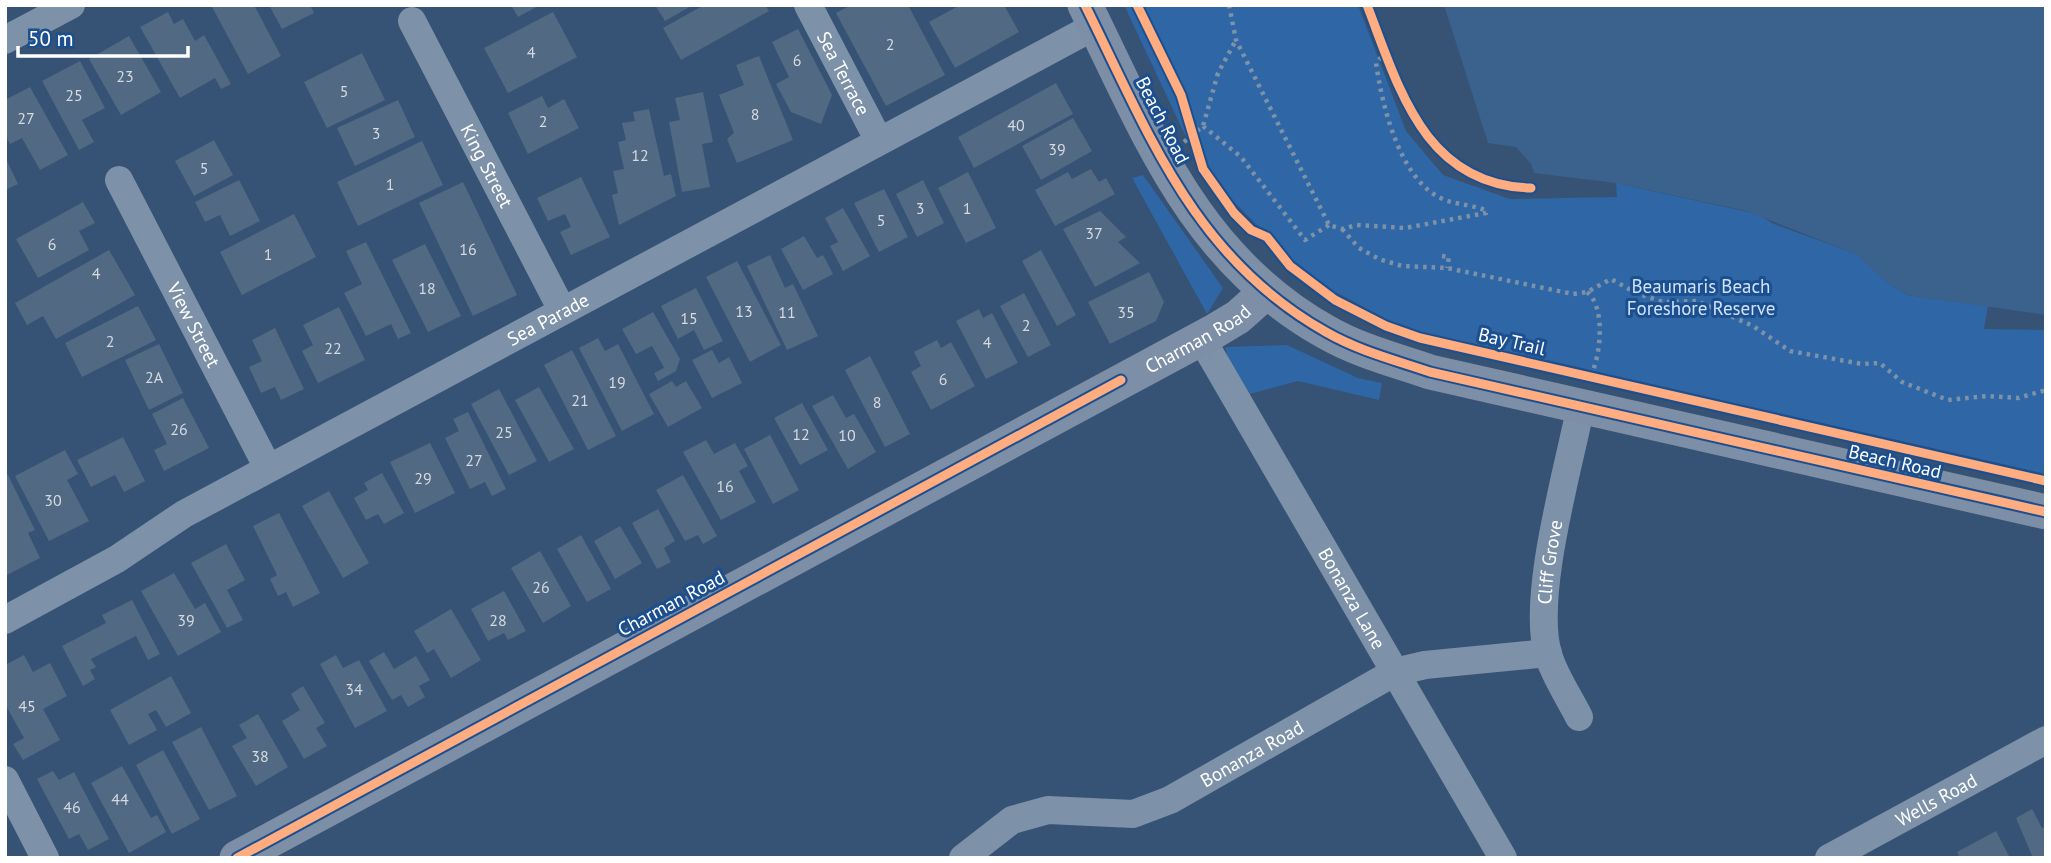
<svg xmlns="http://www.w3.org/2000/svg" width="2051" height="863" viewBox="0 0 2051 863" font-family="'PT Sans',sans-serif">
<rect width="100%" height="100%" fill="#365274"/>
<path fill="#2f66a5" d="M1124 5H1358L1406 131 1443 175 1510 199 1617 197 1616 183 1757 214 1774 224 1857 254 1887 282 1907 295 1988 306 1984 329 2046 330V474L1401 327 1330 289 1291 260 1270 233 1260 228 1233 201 1185 135Z
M1143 175 1223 288 1207 314 1132 178Z
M1287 345 1358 378 1382 383 1379 400 1298 381 1246 395 1232 373 1225 347Z"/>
<path fill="#3b618d" d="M1444 5H2046V315L1907 295 1887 282 1856 254 1746 211 1616 183 1534 173 1531 164 1516 147 1488 143Z"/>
<path fill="#526984" d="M211 5H254L281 56 248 74Z
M269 5H310L314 13 282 29Z
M511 5H540L518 17Z
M655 5H693L665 21Z
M704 5H765L769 11 681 60 663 28Z
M851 5H908L945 75 886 106 836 13Z
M960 5H1004L1019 32 955 68 929 22Z
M168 12 174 24 183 19 195 41 204 35 231 84 221 89 215 78 180 98 140 27Z
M553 12 577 57 508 93 484 48Z
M798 29 832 95 821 124 791 112 776 84 789 77 772 42Z
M129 36 161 92 121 115 89 59Z
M362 53 385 100 327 128 304 82Z
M759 56 793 140 737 163 727 139 734 133 719 95 744 85 736 65Z
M80 61 105 108 82 120 94 142 79 150 42 81Z
M1056 83 1073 114 974 168 958 137Z
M30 87 68 155 40 170 22 138 10 144 5 135V100Z
M703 92 713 142 702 144 710 187 682 192 669 122 680 120 675 98Z
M542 96 548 108 564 99 579 128 528 154 508 113Z
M398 100 415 137 355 166 337 128Z
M649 109 664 176 671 174 676 196 619 225 612 195 618 193 613 171 624 169 618 142 626 140 622 123 635 121 633 112Z
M1073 118 1092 151 1041 180 1022 146Z
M214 140 233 175 194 196 175 161Z
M422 141 443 185 358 226 337 182Z
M5 157 18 184 5 190Z
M1091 169 1099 182 1106 178 1115 194 1055 226 1035 190 1068 172 1072 179Z
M968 172 996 228 966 243 938 188Z
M581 177 610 237 571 255 560 232 571 227 565 214 548 221 537 198Z
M239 180 260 221 230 236 220 215 205 222 195 202Z
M923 180 944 223 917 237 896 194Z
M463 182 517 295 473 316 419 203Z
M884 189 908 237 879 252 854 203Z
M83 202 95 223 79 231 89 250 38 278 16 239Z
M843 208 870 256 843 271 830 246 838 242 825 218Z
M1100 211 1126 237 1118 242 1140 263 1095 287 1063 229Z
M294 214 316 257 242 295 220 252Z
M804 236 817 258 823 255 833 274 803 290 781 249Z
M366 242 411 333 398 339 391 324 366 336 344 293 362 284 346 251Z
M425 244 461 316 428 332 392 260Z
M109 250 135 295 56 339 43 316 27 325 15 303Z
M1041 250 1076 315 1057 326 1022 261Z
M770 255 785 288 793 284 818 336 787 350 747 266Z
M737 261 781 345 750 362 706 277Z
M1149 272 1164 302 1156 321 1110 344 1088 302Z
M696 288 723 341 704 350 694 330 678 339 661 306Z
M1024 293 1051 345 1028 357 1000 306Z
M138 306 156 340 82 377 65 343Z
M339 307 365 360 318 383 302 351 313 345 303 325Z
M979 309 983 318 992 313 1018 363 986 379 956 321Z
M653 312 680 359 676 371 658 381 654 373 664 368 652 346 636 354 622 329Z
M275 328 304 389 281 400 275 387 261 393 249 367 262 361 252 340Z
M598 338 605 351 618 344 654 414 622 431 579 348Z
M937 340 941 348 951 342 975 386 931 410 911 372 921 366 914 352Z
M159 344 183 393 149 410 125 360Z
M572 350 616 436 588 450 544 365Z
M712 350 719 363 729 357 742 383 712 398 692 360Z
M870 356 910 434 885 447 845 370Z
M672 381 676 387 686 381 702 408 668 427 649 394Z
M539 387 574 449 549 462 515 400Z
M499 389 537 461 509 475 471 404Z
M833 395 846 418 854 414 876 452 848 469 812 406Z
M183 398 209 448 164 471 154 450 167 444 152 414Z
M802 403 828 450 800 465 774 418Z
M468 412 506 489 492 496 485 482 470 489 445 438 459 431 453 419Z
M770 435 799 490 773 504 744 449Z
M123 437 145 481 124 492 115 475 91 487 77 460Z
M706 440 714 454 735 443 748 466 739 471 756 502 721 520 683 452Z
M430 443 455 493 415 513 390 462Z
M65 450 78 474 67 480 89 521 49 541 15 476Z
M382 473 404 513 384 524 378 514 366 520 354 498 368 490 364 483Z
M8 475 35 530 28 533 40 558 5 576V476Z
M683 475 717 536 703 544 698 535 685 541 656 490Z
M329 491 369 563 343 578 302 506Z
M658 509 675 541 664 548 671 562 657 569 632 523Z
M279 513 320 593 293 607 286 592 278 596 270 579 277 575 253 526Z
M620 526 642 563 615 579 594 541Z
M581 535 611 589 587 602 557 549Z
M226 544 245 580 227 590 243 620 227 628 191 563Z
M540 551 571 606 543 623 511 568Z
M174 573 195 609 205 603 221 632 178 656 141 591Z
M504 591 526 631 508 640 504 633 488 641 471 609Z
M132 600 160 654 148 660 136 636 91 659 96 667 90 670 95 679 83 686 62 646 106 623 102 615Z
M451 609 481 660 451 678 434 649 427 653 414 631Z
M384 652 394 669 416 656 430 680 419 686 425 697 408 707 401 695 392 700 369 661Z
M24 655 33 672 50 663 67 696 43 709 60 740 23 760 13 744 24 738 5 704V665Z
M336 655 343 668 359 660 387 711 355 728 320 664Z
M171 676 191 713 166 727 156 710 148 714 157 730 129 745 110 710Z
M303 686 325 723 316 728 327 746 304 759 282 721 300 710 291 694Z
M258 714 288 767 256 786 232 746 247 738 239 725Z
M201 727 237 796 209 810 172 742Z
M163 750 200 819 172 834 136 765Z
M122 766 151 818 157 815 166 832 129 853 91 783Z
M53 771 59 780 74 772 109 839 88 850 79 834 69 839 37 779Z
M2032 809 2042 828 2046 826V858H2033L2016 818Z
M1996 831 2010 858H1960L1957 852Z"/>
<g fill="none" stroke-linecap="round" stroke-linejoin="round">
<path stroke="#7d92a8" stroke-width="4.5" stroke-dasharray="3.5 5" stroke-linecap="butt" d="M1229 5 1236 40 1329 225 1342 229 1357 225 1405 228 1486 213 1487 211C1474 205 1459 205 1445 200 1400 183 1382 105 1376 63L1385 53
M1203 126 1241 157 1305 240 1329 225
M1184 142 1203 126 1218 73 1236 40
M1342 229 1359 248 1379 259 1402 266 1447 268 1573 294 1587 292 1611 279 1636 293 1663 302 1697 301 1753 326 1790 351 1862 364 1880 363 1902 382 1948 400 1987 396 2018 398 2046 390
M1442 256 1449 257 1447 268
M1587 292C1606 307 1601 357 1590 377"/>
<g stroke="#7d92a8" stroke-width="28">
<path id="s1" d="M808 5 879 141"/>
<path id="s2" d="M412 21 562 310"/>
<path d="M5 40 71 5"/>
<path id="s3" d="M119 180 268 468"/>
<path id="s4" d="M1201 338 1503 858"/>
<path id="s5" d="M5 620 117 559 184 514 1095 26"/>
<path id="s6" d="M1579 717C1569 697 1554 675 1548 654 1531 596 1569 467 1581 405"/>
<path d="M5 780 45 858"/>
<path id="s7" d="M963 858 1012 820 1048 810 1133 814 1170 800 1395 672 1425 665 1548 653"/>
<path id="s8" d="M1829 858 2046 740"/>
</g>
<g stroke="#7d8ea7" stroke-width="35">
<path d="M1085 5C1149 134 1194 258 1326 332 1359 351 1395 360 1430 372L2046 512"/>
<path id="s9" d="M237 858 1213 332 1238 317 1266 292"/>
</g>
<defs>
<path id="cycleway" d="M1085 5C1149 134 1194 258 1326 332 1359 351 1395 360 1430 372L2046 512
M1137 5 1181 95 1203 169 1234 213 1251 230 1267 237 1290 266 1335 300 1386 326 1420 338 2046 481
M1367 5C1399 88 1424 185 1531 188
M237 858 1121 380"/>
</defs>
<use href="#cycleway" stroke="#1b4f8f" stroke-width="13"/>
<use href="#cycleway" stroke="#ffac80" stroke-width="9"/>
</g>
<g text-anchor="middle" stroke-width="6" stroke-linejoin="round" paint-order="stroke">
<g font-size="16" fill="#d4dae0">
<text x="890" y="50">2</text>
<text x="531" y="58">4</text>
<text x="797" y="66">6</text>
<text x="125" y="82">23</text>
<text x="344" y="97">5</text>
<text x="74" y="101">25</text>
<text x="755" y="120">8</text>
<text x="26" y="124">27</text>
<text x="543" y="127">2</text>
<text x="1016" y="131">40</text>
<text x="376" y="139">3</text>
<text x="1057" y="155">39</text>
<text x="640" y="161">12</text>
<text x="204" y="174">5</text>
<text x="390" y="190">1</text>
<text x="920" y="214">3</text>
<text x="967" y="214">1</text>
<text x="881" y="226">5</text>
<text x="1094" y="239">37</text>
<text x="52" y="250">6</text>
<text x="468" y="255">16</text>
<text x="268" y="260">1</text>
<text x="96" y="279">4</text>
<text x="427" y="294">18</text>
<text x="744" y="317">13</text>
<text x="787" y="318">11</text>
<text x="1126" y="318">35</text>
<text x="689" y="324">15</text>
<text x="1026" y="331">2</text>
<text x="110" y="347">2</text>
<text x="987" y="348">4</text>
<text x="333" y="354">22</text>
<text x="154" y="383">2A</text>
<text x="943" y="385">6</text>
<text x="617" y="388">19</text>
<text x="580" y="406">21</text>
<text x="877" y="408">8</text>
<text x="179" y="435">26</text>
<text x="504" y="438">25</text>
<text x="801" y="440">12</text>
<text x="847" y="441">10</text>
<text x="474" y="466">27</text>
<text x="423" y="484">29</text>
<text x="725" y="492">16</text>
<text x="53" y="506">30</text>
<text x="541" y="593">26</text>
<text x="186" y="626">39</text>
<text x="498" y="626">28</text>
<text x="354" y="695">34</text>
<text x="27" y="712">45</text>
<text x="260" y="762">38</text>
<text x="120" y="805">44</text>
<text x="72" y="813">46</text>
</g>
<g font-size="19" fill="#fff" stroke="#1b4f8f">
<text dy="7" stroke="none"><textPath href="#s1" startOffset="77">Sea Terrace</textPath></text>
<text transform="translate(1163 120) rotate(63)" y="7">Beach Road</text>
<text dy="7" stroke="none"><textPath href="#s2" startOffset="163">King Street</textPath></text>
<text dy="7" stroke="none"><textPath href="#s5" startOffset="621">Sea Parade</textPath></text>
<text dy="7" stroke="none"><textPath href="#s3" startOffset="163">View Street</textPath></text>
<text dy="7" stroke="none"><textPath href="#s9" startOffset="1092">Charman Road</textPath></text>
<text transform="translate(1512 341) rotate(13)" y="7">Bay Trail</text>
<text transform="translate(1895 461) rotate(13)" y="7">Beach Road</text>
<text dy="7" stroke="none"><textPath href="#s6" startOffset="163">Cliff Grove</textPath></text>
<text dy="7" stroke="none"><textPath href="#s4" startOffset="301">Bonanza Lane</textPath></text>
<text transform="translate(671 603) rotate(-28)" y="7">Charman Road</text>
<text dy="7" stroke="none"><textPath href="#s7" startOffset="318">Bonanza Road</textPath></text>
<text dy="7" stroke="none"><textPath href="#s8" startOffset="122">Wells Road</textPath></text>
</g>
<g font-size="19" fill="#cfe3fa" stroke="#1b4f8f">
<text x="1701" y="293">Beaumaris Beach<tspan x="1701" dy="22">Foreshore Reserve</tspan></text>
</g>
</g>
<rect width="2051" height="863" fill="none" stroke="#ffffff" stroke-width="14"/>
<path d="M18 46v10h170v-10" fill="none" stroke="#ffffff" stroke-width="3.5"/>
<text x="28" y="46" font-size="21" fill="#ffffff" stroke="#1b4f8f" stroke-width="5" paint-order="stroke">50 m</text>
</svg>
